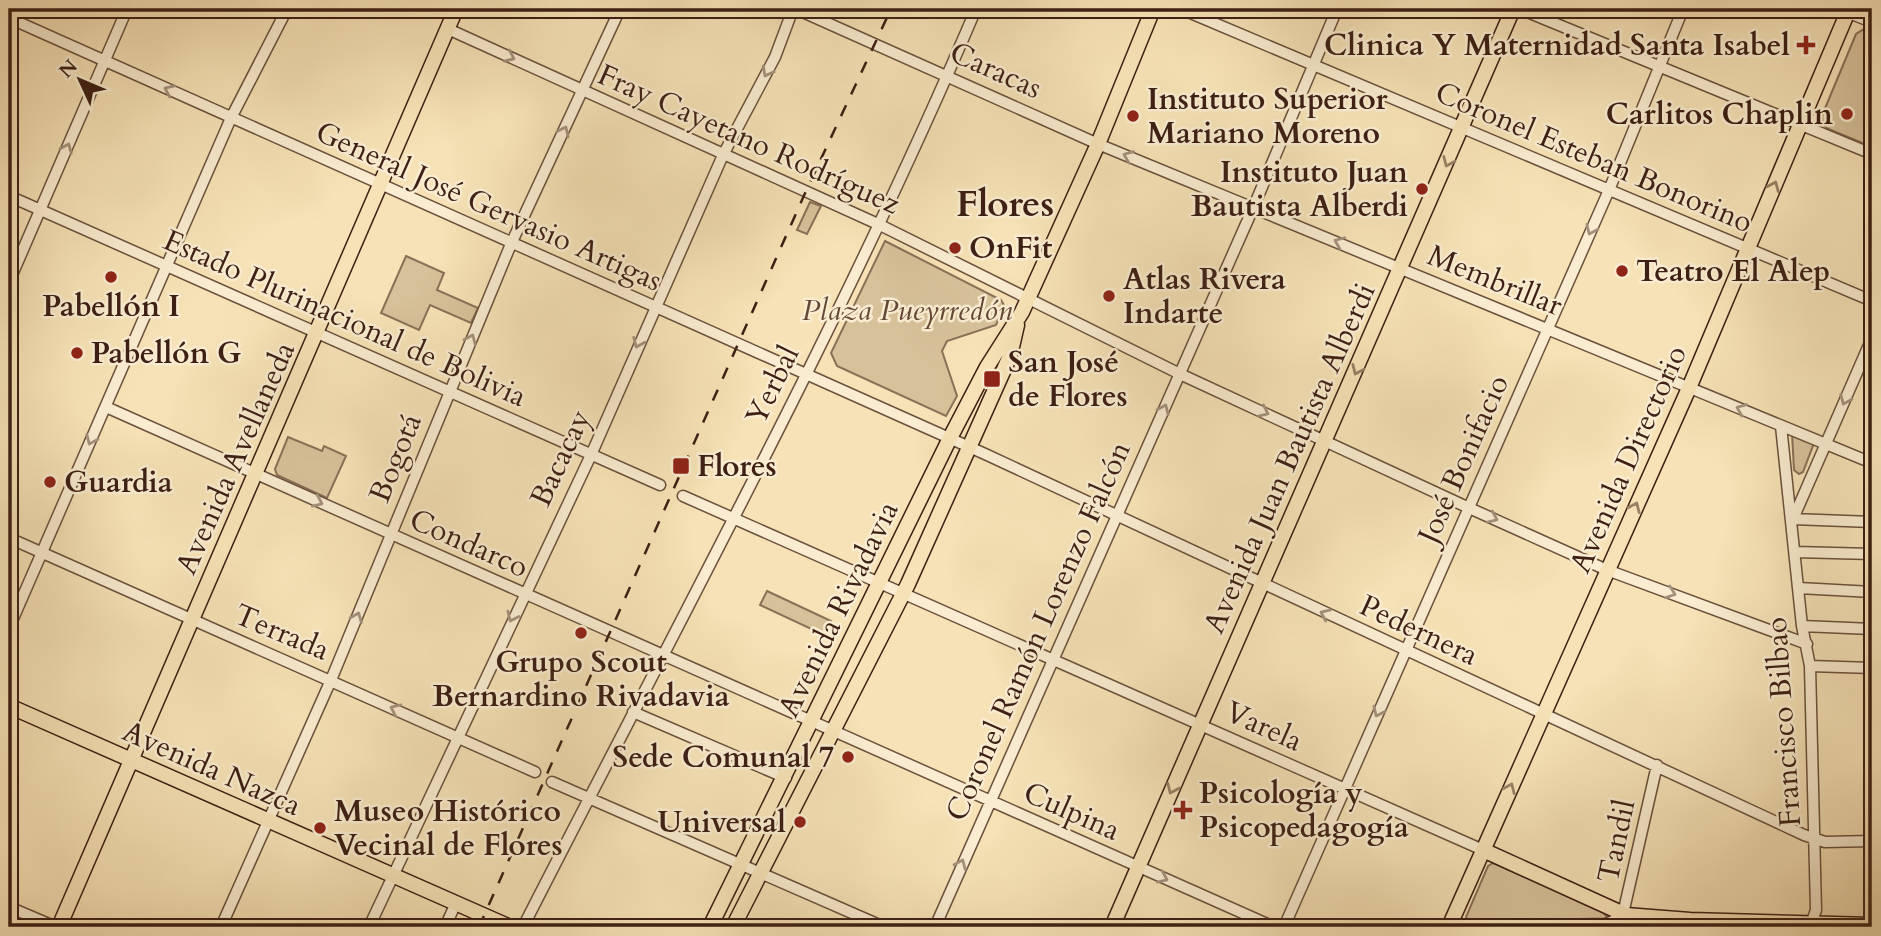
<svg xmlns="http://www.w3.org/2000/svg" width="1881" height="936" viewBox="0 0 1881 936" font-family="Cardo,serif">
<rect width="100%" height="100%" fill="#f6e2b6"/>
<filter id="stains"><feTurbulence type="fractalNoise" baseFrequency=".00286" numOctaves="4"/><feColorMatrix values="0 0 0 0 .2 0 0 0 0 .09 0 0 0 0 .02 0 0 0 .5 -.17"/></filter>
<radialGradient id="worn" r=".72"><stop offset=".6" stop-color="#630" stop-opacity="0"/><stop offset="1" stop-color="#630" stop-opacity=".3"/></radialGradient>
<path fill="#d7c19a" stroke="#8a7057" stroke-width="2" d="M1864 29 1872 33V147L1826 128 1821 118 1856 34Z
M810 202 821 206 807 234 797 230Z
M885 241 1001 300 1004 305 996 325 947 341 942 351 957 396 946 416 837 366 831 353Z
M406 256 444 273 437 290 478 308 471 323 430 305 419 330 381 313Z
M1792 433 1814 443 1803 472 1799 474 1794 470Z
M288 437 322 451 324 446 346 456 327 498 277 475 275 469Z
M767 591 831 621 824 635 760 605Z
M1493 863 1602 911 1609 919 1469 923 1466 917 1488 866Z"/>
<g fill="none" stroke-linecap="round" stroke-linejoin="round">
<defs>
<path id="minor" d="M796 9 1098 144 1872 463
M1181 9 1872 301
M1520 9 1872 154
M1839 9 1872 22
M9 18 985 454 1804 835 1825 842 1872 841
M448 29 880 225 1180 374 1467 507 1607 570 1807 644
M9 196 660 485
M9 282 127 9
M1872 338 1793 519 1872 522
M106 407 1274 927
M1781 426 1802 626 1810 666 1816 910 1810 927
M683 496 1483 850
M9 538 535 772
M1795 552 1872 554
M1799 588 1872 592
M1802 626 1872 629
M9 628 231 118 287 9
M1810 666 1872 668
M633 712 786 778
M552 782 884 927
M9 907 56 927
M221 927 331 680 511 244 620 9
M369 927 591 455 723 155 775 57 793 9
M445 927 456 903
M523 927C678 623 842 323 976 9
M935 927 1254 206 1337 9
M1284 927 1609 190 1683 9
M1449 927 1606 924 1626 915
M1620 927 1657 765"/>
<path id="major" d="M9 706 510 927
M1483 850 1626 915 1690 920 1872 925
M59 927 456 9
M710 927 950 438 987 367 1022 312 1098 144 1153 9
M733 927 908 584 1010 356 1017 325
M1112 927 1513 9
M1449 927 1689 388 1849 9"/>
</defs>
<use href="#minor" stroke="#6b503c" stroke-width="13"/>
<use href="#major" stroke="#3d1f14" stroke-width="17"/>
<use href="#minor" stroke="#f9ecd0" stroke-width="10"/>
<use href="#major" stroke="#f6e2b6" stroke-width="14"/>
<path stroke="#3d1f14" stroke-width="2.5" stroke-dasharray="12 12" stroke-linecap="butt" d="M479 927 806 191 891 9"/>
</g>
<defs><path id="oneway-chevron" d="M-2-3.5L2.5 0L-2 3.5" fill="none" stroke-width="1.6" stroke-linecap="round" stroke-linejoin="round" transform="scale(1.75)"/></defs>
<g stroke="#a4907b">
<use href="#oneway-chevron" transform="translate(510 57) rotate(25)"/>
<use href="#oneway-chevron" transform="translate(767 72) rotate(118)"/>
<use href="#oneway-chevron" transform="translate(169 90) rotate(-156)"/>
<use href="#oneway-chevron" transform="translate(564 131) rotate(-65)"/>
<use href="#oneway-chevron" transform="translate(67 148) rotate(-67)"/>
<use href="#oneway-chevron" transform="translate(1128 156) rotate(-158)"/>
<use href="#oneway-chevron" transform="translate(1591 230) rotate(114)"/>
<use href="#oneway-chevron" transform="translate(1339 242) rotate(-157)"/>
<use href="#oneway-chevron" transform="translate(471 339) rotate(-67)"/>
<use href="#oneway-chevron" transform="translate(638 343) rotate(113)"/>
<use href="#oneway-chevron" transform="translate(1845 400) rotate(114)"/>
<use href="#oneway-chevron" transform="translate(1164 409) rotate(-66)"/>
<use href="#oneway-chevron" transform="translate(1741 409) rotate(-158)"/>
<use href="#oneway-chevron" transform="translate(1264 412) rotate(25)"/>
<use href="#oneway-chevron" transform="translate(91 440) rotate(114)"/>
<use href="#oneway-chevron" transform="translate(318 502) rotate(24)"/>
<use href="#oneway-chevron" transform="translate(1493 518) rotate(24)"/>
<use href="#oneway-chevron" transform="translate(1671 593) rotate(20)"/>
<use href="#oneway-chevron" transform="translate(1325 614) rotate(-156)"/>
<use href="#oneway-chevron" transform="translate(357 617) rotate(-68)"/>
<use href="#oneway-chevron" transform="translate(512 617) rotate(115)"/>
<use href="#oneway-chevron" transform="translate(395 709) rotate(-155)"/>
<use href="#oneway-chevron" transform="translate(1378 712) rotate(115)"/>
<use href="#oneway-chevron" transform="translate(961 864) rotate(-67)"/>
<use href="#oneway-chevron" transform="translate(1163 878) rotate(24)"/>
</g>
<g stroke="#9a8065">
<use href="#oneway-chevron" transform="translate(1448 162) rotate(113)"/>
<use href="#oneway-chevron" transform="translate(1774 186) rotate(-67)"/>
<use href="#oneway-chevron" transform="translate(1357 370) rotate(114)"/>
<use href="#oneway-chevron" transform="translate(1635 507) rotate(-66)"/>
<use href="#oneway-chevron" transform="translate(1510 788) rotate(-66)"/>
<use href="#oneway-chevron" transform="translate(1172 789) rotate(114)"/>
</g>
<g fill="#8f2418" stroke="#f9ecd0" stroke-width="2.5">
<path d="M1802.5 34.5h7v7h7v7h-7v7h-7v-7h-7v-7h7z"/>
<circle cx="1847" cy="114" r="7"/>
<circle cx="1133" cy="116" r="7"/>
<circle cx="1422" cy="189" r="7"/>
<circle cx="955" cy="248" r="7"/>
<circle cx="1622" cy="271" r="7"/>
<circle cx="111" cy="277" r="7"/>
<circle cx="1109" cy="296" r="7"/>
<circle cx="77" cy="353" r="7"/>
<rect x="983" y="370" width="18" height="18" rx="3.5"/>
<rect x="672" y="457" width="18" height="18" rx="3.5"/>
<circle cx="50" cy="482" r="7"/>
<circle cx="581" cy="633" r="7"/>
<circle cx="848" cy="757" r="7"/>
<path d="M1179.5 799.5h7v7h7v7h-7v7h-7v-7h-7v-7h7z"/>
<circle cx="800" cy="822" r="7"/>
<circle cx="320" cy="828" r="7"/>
</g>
<g text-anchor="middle" stroke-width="5" stroke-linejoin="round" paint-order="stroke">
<g font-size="30" font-weight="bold" fill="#3d1f14" stroke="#f9ecd0" text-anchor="start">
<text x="1790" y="55" text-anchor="end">Clinica Y Maternidad Santa Isabel</text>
<text x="1147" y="109">Instituto Superior<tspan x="1147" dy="34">Mariano Moreno</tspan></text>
<text x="1833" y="124" text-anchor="end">Carlitos Chaplin</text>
<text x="1408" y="182" text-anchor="end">Instituto Juan<tspan x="1408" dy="34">Bautista Alberdi</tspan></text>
<text x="969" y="258">OnFit</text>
<text x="1636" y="281">Teatro El Alep</text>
<text x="1123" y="289">Atlas Rivera<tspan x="1123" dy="34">Indarte</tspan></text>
<text x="111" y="316" text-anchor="middle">Pabellón I</text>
<text x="91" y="363">Pabellón G</text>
<text x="1008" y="372">San José<tspan x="1008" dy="34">de Flores</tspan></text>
<text x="697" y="476">Flores</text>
<text x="64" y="492">Guardia</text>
<text x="581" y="672" text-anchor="middle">Grupo Scout<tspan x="581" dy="34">Bernardino Rivadavia</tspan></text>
<text x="834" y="767" text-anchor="end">Sede Comunal 7</text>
<text x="1199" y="803">Psicología y<tspan x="1199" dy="34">Psicopedagogía</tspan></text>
<text x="334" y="821">Museo Histórico<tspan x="334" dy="34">Vecinal de Flores</tspan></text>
<text x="786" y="832" text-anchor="end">Universal</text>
</g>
<g font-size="30" fill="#3d1f14" stroke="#f9ecd0">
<text transform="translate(996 70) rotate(24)" y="10">Caracas</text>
<text transform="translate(749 139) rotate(24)" y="10">Fray Cayetano Rodríguez</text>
<text transform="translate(1594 157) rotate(23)" y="10">Coronel Esteban Bonorino</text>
<text transform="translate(489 206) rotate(24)" y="10">General José Gervasio Artigas</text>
<text transform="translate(1495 280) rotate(22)" y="10">Membrillar</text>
<text transform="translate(345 318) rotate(24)" y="10">Estado Plurinacional de Bolivia</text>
<text transform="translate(772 385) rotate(-64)" y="10">Yerbal</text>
<text transform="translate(235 458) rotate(-66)" y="10">Avenida Avellaneda</text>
<text transform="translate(395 458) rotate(-68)" y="10">Bogotá</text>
<text transform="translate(560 458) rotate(-65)" y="10">Bacacay</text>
<text transform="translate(1289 458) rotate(-66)" y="10">Avenida Juan Bautista Alberdi</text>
<text transform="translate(1463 459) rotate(-66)" y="10">José Bonifacio</text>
<text transform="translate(1628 459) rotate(-66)" y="10">Avenida Directorio</text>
<text transform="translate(469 543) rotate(24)" y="10">Condarco</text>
<text transform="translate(838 609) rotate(-64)" y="10">Avenida Rivadavia</text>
<text transform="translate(1419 630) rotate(25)" y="10">Pedernera</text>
<text transform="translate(1038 631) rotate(-66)" y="10">Coronel Ramón Lorenzo Falcón</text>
<text transform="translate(282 632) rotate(23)" y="10">Terrada</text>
<text transform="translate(1783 722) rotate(-94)" y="10">Francisco Bilbao</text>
<text transform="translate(1264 726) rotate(24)" y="10">Varela</text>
<text transform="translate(212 768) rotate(24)" y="10">Avenida Nazca</text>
<text transform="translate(1072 811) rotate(24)" y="10">Culpina</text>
<text transform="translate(1616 841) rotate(-78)" y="10">Tandil</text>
</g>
<g font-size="30" font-style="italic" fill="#644836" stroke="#f9ecd0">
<text x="907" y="320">Plaza Pueyrredón</text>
</g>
<g font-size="37" font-weight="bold" fill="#3d1f14" stroke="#f9ecd0">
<text x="1005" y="216">Flores</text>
</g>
</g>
<rect width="1881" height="936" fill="none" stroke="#f6e2b6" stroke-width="35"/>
<rect x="10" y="10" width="1860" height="915" fill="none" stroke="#3d1f14" stroke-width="3.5"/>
<rect x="18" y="18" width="1846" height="901" fill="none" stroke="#3d1f14" stroke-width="2"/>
<g transform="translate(80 80) rotate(314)" stroke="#f9ecd0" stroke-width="5" paint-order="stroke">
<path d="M0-5L12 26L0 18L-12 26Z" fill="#3d1f14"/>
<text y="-10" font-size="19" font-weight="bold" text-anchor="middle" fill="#3d1f14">N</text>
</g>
<rect width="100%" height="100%" filter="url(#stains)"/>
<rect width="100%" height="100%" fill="url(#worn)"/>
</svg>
